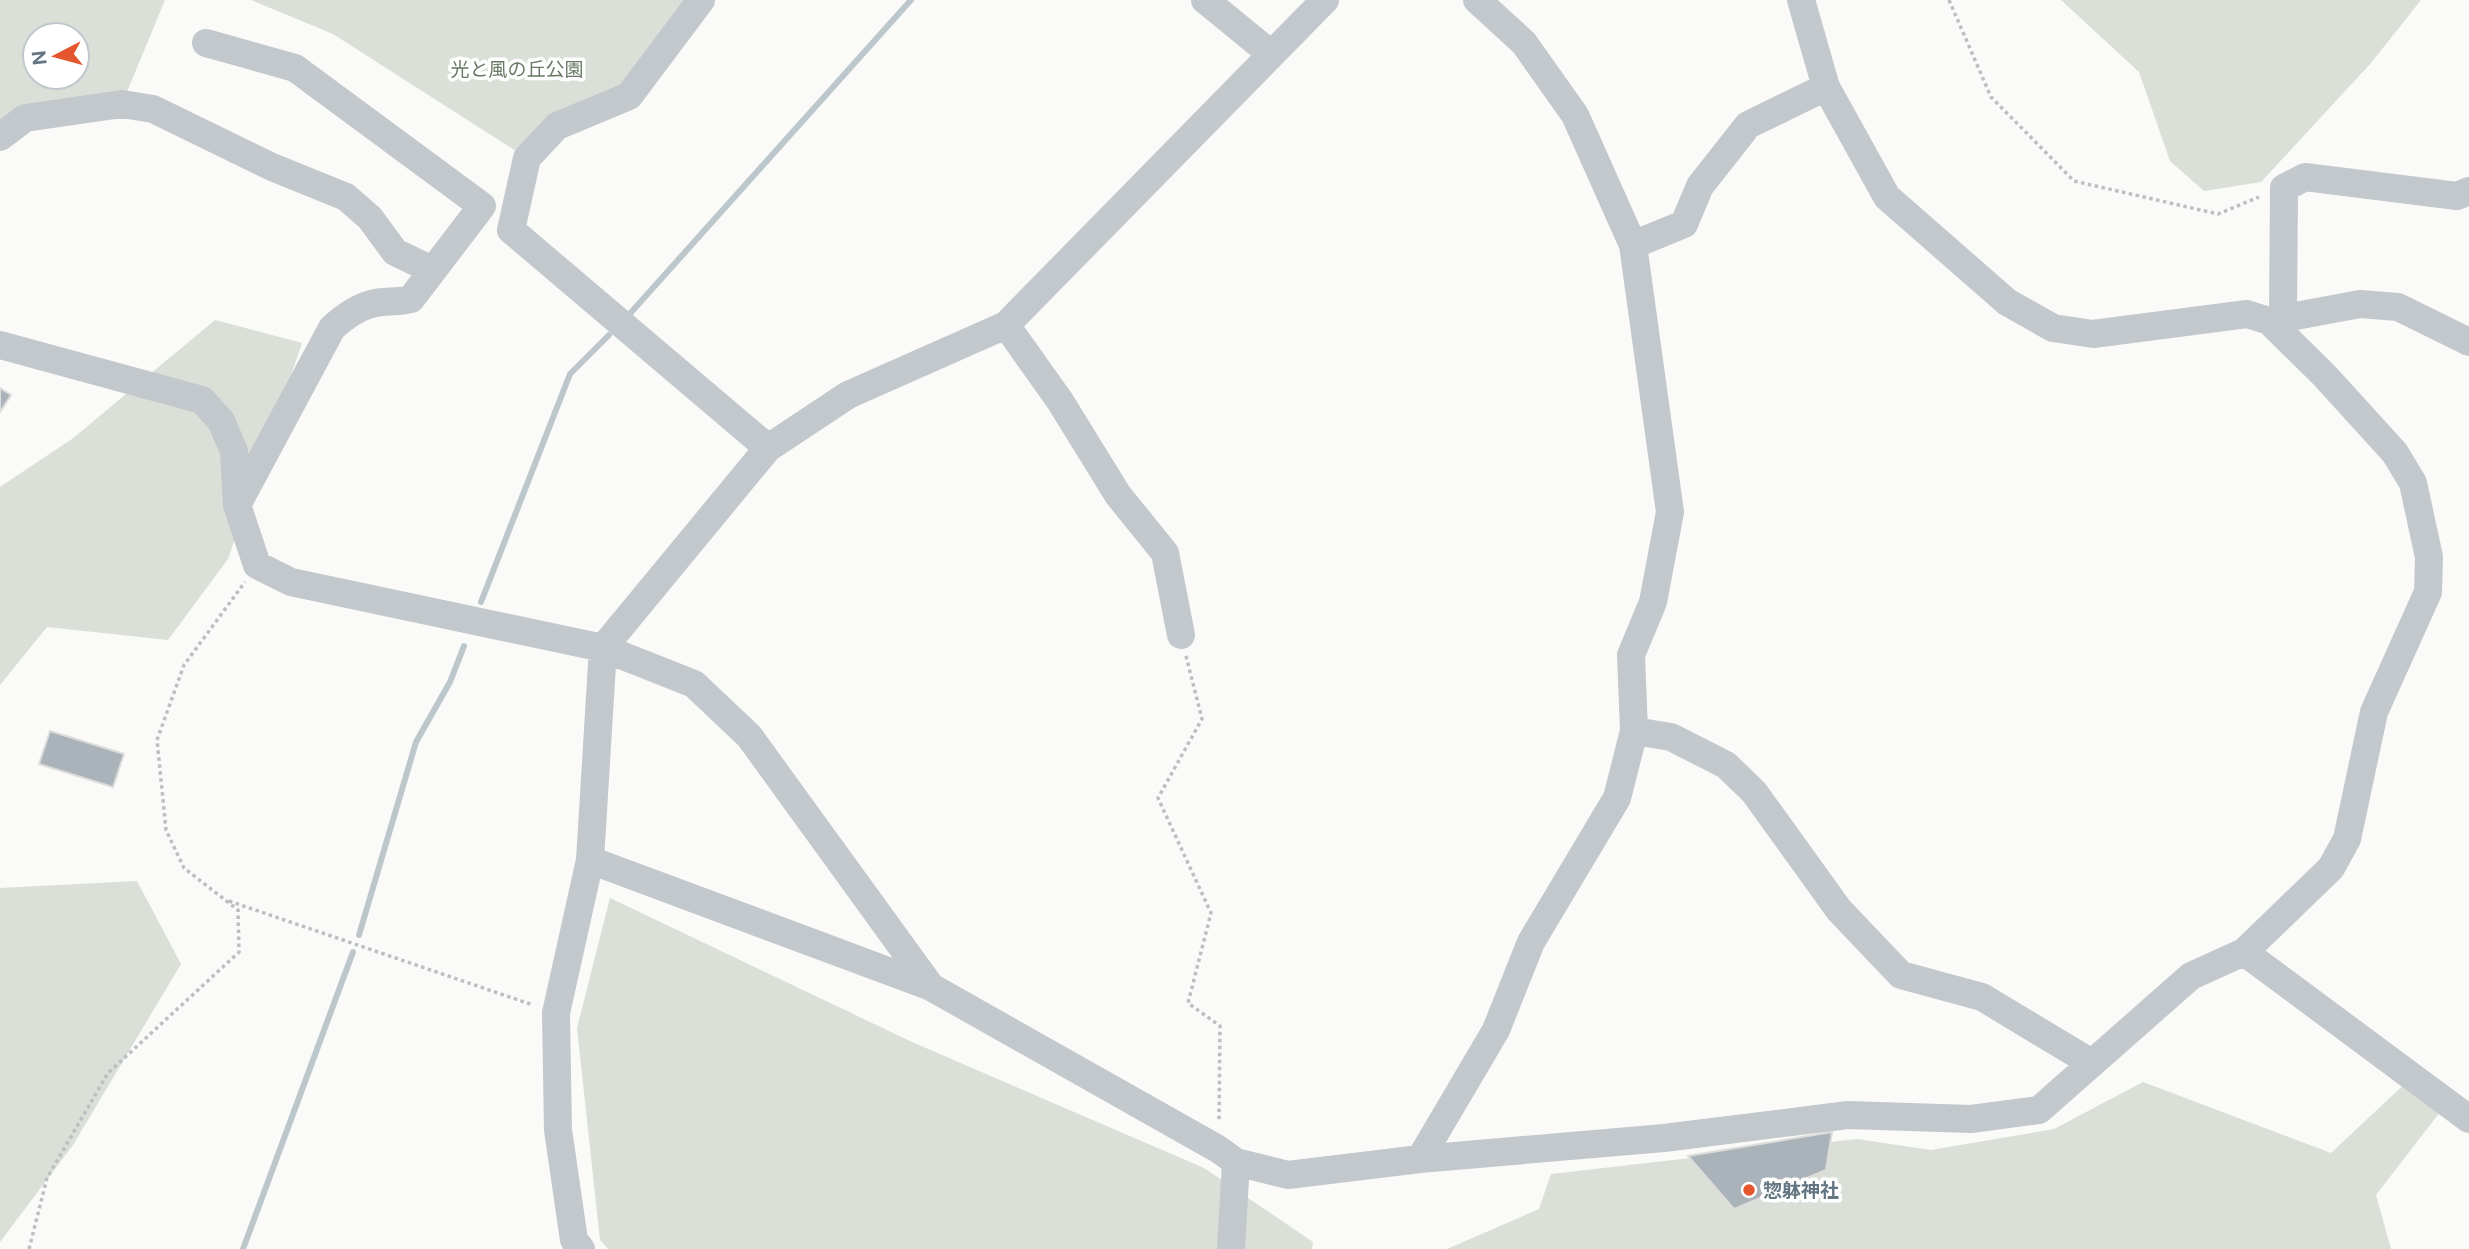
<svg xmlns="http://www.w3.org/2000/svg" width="2469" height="1249" viewBox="0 0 2469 1249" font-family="'Public Sans','Noto Sans JP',sans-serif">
<rect width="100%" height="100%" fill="#fafaf8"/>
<path fill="#dadfd7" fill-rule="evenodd" d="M0 0H165L122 104 0 137ZM35 35H77V77H35Z
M251 0H701L629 96 527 158 333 34Z
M2061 0H2421L2371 63 2261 182 2204 191 2170 161 2139 72Z
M215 320 302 343 228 559 168 640 47 627 0 685V487L72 439Z
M137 881 181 964 73 1145 0 1242V888Z
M610 898 912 1042 1204 1168 1313 1242 1312 1249H608L600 1240 577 1028Z
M2412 1077 2447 1103 2376 1195 2391 1249H1447L1539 1209 1551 1174 1857 1139 1931 1150 2054 1129 2143 1082 2331 1153Z"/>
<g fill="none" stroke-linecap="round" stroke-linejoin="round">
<path stroke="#bbc7cb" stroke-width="6" d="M626 318 911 0
M481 602 570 374 609 335
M359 935 416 742 450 682 464 646
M243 1249 353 952"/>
</g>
<path fill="#aab3b9" stroke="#dcdcda" stroke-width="2" d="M0 388 11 395 0 412Z
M50 731 124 754 113 787 39 764Z
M1832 1132 1826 1170 1734 1209 1688 1156Z"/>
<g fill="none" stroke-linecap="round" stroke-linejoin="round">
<path stroke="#bbbfc2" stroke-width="3.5" stroke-dasharray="3.5 3.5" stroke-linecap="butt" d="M1949 0 1991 97 2074 181 2218 214 2259 197
M1186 656 1202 719 1158 798 1211 913 1188 1003 1220 1026 1219 1122
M229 901 533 1005
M29 1249 47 1178 108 1073 239 952 238 910 184 868 166 830 157 740 184 665 245 582"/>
<path stroke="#c3c8cc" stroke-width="28" d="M701 0 629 96 557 126 527 158 511 230 768 448
M1205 0 1271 54
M1801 0 1826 87 1887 197 2007 302 2053 328 2093 334 2247 314 2269 321 2324 375 2395 453 2413 483 2429 557 2428 592 2374 712 2347 839 2331 868 2244 952
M206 43 295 68 482 206 411 299C397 303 384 300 371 304 356 308 343 318 332 328L237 505
M0 137 25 118 122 104 153 109 272 167 346 197 370 218 395 252 432 270
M1633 245 1684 224 1700 186 1748 125 1826 87
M2283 318 2284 188 2305 177 2457 196 2469 191
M2269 321 2360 304 2398 307 2469 342
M1006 325 1060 401 1118 495 1165 553 1181 635
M0 345 202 400 221 421 234 451 237 505 257 565 291 582 603 648 694 684 749 736 931 987 1218 1149 1236 1162 1288 1175 1420 1159 1664 1138 1848 1115 1971 1119 2039 1110 2191 976 2244 952 2469 1119
M1634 731 1671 737 1726 765 1754 792 1839 910 1901 975 1982 997 2090 1062
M590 860 931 987
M1420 1159 1496 1030 1531 942 1617 798 1634 731 1631 655 1653 602 1670 512 1633 245 1575 115 1524 43 1477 0
M581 1249 574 1240 558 1130 556 1013 590 860 603 648 768 448 848 395 1006 325 1325 0
M1231 1249 1236 1162"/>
</g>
<circle fill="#e4572e" stroke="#fff" stroke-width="2.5" cx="1749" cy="1190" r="7"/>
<g text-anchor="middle" stroke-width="7" stroke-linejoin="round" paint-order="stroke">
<g font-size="19" fill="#687a64" stroke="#fff">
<text x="517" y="76">光と風の丘公園</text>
</g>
<g font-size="19" font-weight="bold" fill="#657683" stroke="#fff" text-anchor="start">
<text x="1763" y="1197">惣躰神社</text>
</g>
</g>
<g transform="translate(56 56) rotate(264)"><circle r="33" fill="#ffffff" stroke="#c1c8cd" stroke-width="2"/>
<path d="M0-5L12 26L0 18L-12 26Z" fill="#e4572e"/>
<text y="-10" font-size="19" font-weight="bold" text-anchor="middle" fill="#657683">N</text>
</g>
</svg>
